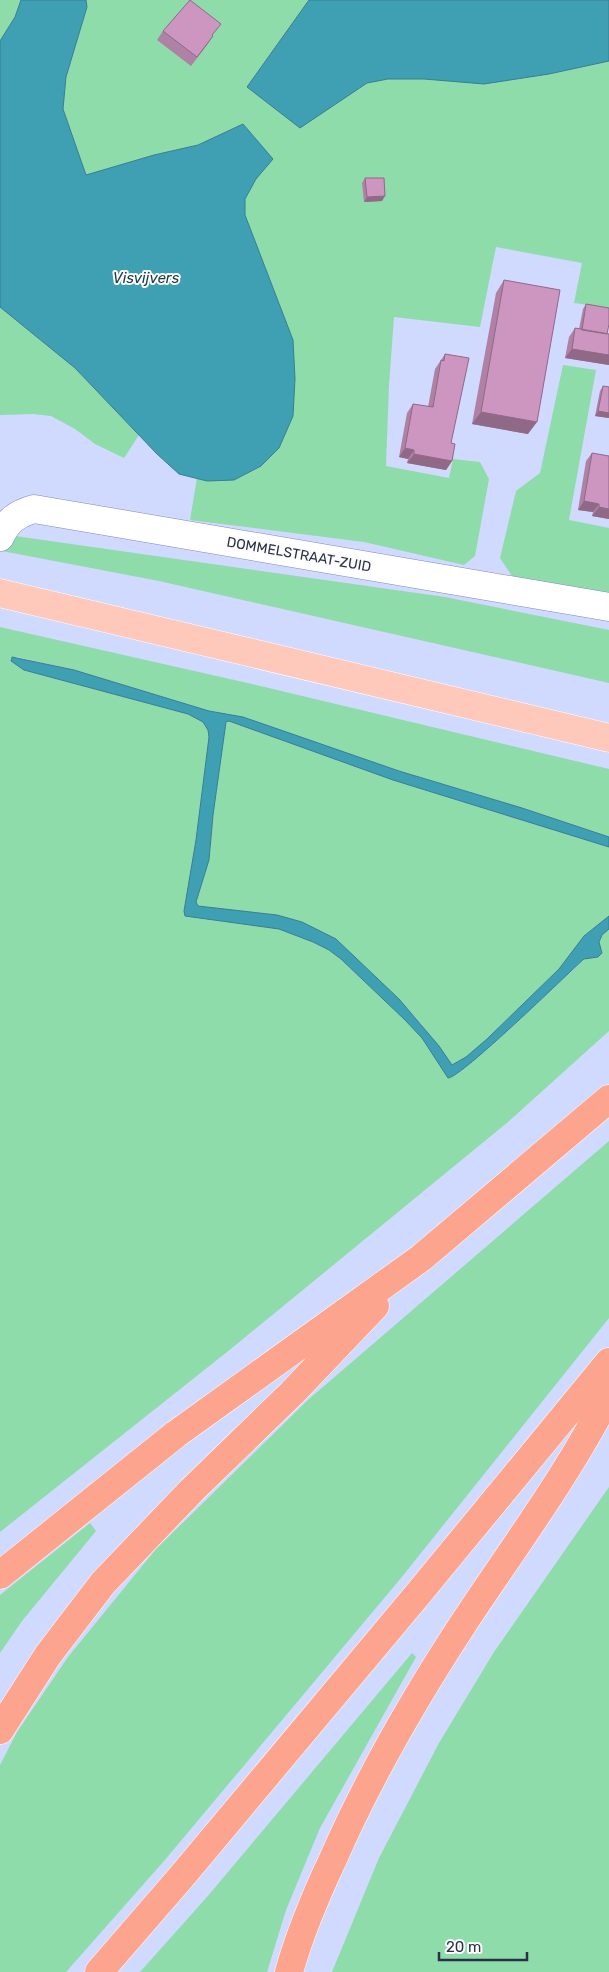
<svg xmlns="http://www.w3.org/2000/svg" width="609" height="1972" viewBox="0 0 609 1972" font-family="Rubik,sans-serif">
<rect width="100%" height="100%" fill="#d0d9fe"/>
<path fill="#8edca9" d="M0 0H21L15 17 0 41Z
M86 0H309L247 87 300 127 367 83 388 79H424L549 74 609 61V308L574 303 582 263 496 247 480 327 394 317 389 385 386 466 449 478 453 459 480 462 489 479 475 556 464 565 364 542 190 520 197 478 207 481 264 268 245 215V199L256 179 272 159 243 124 198 145 154 155 86 176 63 109 66 77 87 7Z
M0 307 75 368 139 435 124 458 95 444 75 429 51 416 33 414 0 415Z
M563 365 596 370 569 520 609 528V600L516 582 500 558 516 491 540 473Z
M8 535 445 597 609 630V683L159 581 2 551Z
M0 627 243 682 609 769V837L522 808 399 771 243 717 209 711 74 670 17 657H12L10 659 24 670 188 714 203 722 208 730 209 737 196 840 184 911 187 916 279 929 313 942 329 950 341 959 405 1020 422 1038 447 1076 484 1052 585 959 598 957 601 951C596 941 602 935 609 929V1031L508 1122 232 1348 0 1532Z
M229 721 393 780 609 847V916L584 936 559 969 487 1039 466 1057 452 1065 421 1024 399 999 375 978 302 922 277 915 198 906 196 902 209 860 213 815 225 724Z
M609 1141V1318L401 1578 164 1861 66 1972H0V1765L17 1732 68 1657 156 1549 309 1399Z
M609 1487V1972H332L379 1858 439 1743 494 1652Z
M90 1523 96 1531 22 1621 0 1653V1595Z
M412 1653 416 1657 320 1828 286 1910 267 1972H140L207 1897Z"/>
<path fill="#3f9fb3" stroke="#397e93" d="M21 0H86L87 7 66 77 63 109 86 175 154 155 198 145 243 124 273 159 256 179 245 199V215L293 340 295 379 293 416 279 448 261 466 234 480 207 481 179 474 157 454 75 368 0 307V41L15 17Z
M309 0H609V61L549 74 484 84 424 79H388L367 83 300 128 247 87Z
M12 657 74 670 209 711 243 717 399 771 522 808 609 837V847L393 780 229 721 226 722 213 815 209 860 196 902 198 906 277 915 302 922 336 939 399 999 439 1046 452 1065 466 1057 487 1039 559 969 584 936 609 916V929L602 935 599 942 602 953 598 957 584 959C566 975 462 1077 448 1078L422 1038 405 1020 341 959 329 950 313 942 279 929 185 916 184 911 196 840 209 737 208 730 203 722 188 714 24 670 11 661Z"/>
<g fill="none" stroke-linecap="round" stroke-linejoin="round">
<defs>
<path id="minor" d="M0 537C8 520 17 514 34 509L609 607"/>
<path id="major" d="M0 593 609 738"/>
<path id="highway" d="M0 1575 176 1434 421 1258 609 1099
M0 1730 48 1655 103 1583 192 1490 292 1393 375 1306
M99 1972 182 1876 418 1594 609 1362
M289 1972C300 1933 316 1895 333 1859 369 1777 414 1699 463 1624 513 1548 568 1475 609 1394"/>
</defs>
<use href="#minor" stroke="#7e8ac3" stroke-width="29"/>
<use href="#major" stroke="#fff" stroke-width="29"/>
<use href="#highway" stroke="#fff" stroke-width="29"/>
<use href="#minor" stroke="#fff" stroke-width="28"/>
<use href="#major" stroke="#fec8bb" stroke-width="28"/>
<use href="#highway" stroke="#fda48e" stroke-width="28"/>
</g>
<path fill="#af81a5" d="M163 31 213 35 207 45 191 66 157 40Z
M365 178 382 201 364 202 362 183Z
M504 280 528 434 472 424 496 293Z
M586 304 607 334H609V365L565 358 569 337 575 328 579 329 583 309Z
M445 354 452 461 446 470 407 463 408 459 399 457 407 413 413 404 428 407 435 369Z
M603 386 609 387V418L595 416 600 391Z
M592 453 609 519 592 516 593 512 578 510 586 461Z"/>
<path fill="#8f6986" d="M385 196 382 201 364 202 367 197Z
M572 349 609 355V365L565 358Z
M598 411 609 413V418L595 416Z
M481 412 537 422 528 434 472 424Z
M405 448 414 450 408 459 399 457Z
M414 454 452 461 446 470 407 463Z
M584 501 599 504 593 512 578 510Z
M599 507 609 509V519L592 516Z"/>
<path fill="#cc96c0" stroke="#8f6986" d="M190 0 221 24 212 35 213 36 197 57 163 31Z
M365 178H384L385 196 367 197Z
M504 280 560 290 537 422 481 412Z
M586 304 609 308V324L607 334 582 330Z
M575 328 609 334V355L572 349Z
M445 354 469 358 451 443 455 444 452 461 414 454V450L405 448 413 404 433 407 441 360 444 361Z
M603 386 609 387V413L598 411Z
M592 453 609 456V509L599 507V504L584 501Z"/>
<g text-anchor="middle" stroke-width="4" stroke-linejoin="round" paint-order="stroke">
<g font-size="14" fill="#2b3048" stroke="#fcfcfc">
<text transform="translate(299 554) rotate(10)" y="5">DOMMELSTRAAT-ZUID</text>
</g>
<g font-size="15" font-style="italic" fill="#1e3b42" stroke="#fcfcfc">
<text x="146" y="283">Visvijvers</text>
</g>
</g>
<path d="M439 1952v8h88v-8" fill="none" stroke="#2b3048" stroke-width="2.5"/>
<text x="446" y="1952" font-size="15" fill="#2b3048" stroke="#fcfcfc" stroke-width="4" paint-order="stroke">20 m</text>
</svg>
